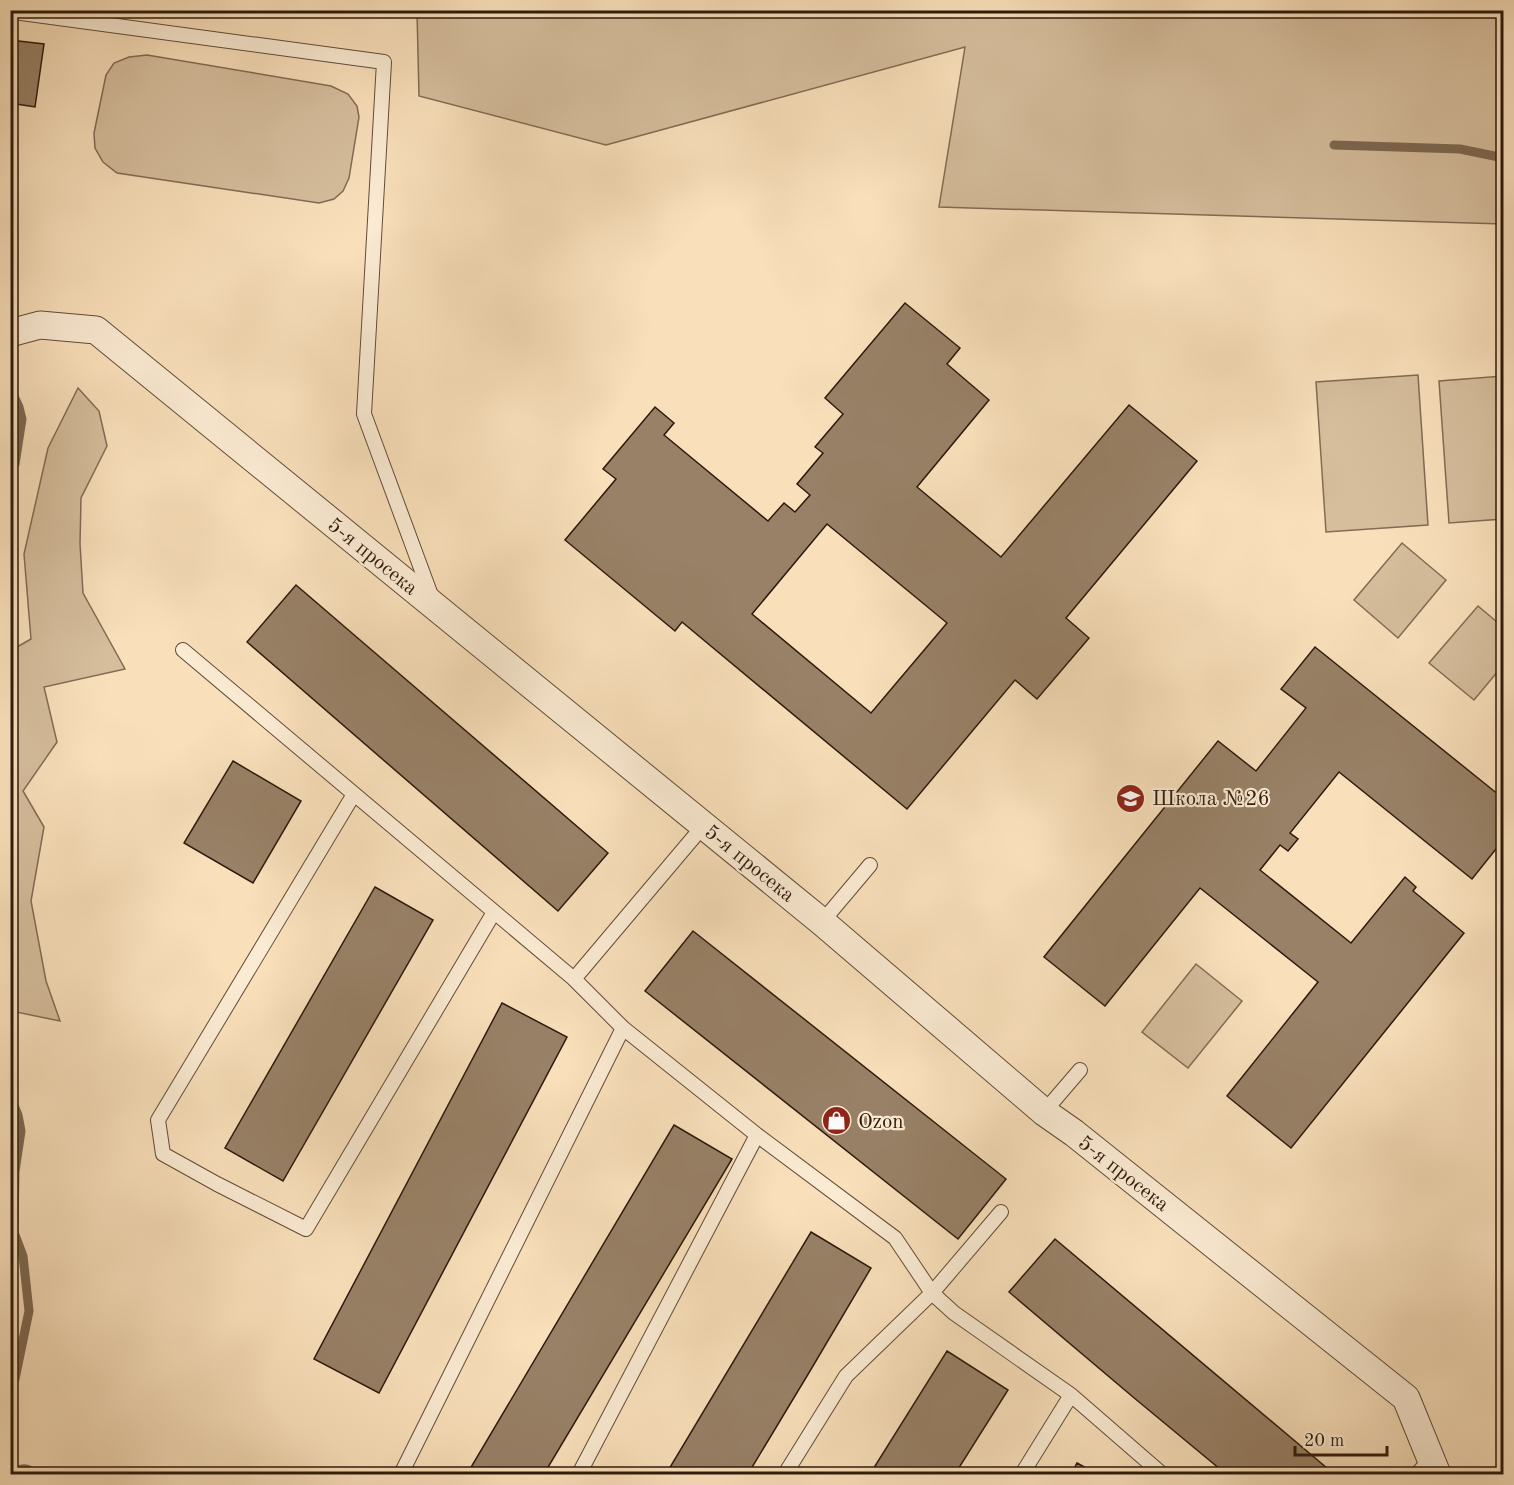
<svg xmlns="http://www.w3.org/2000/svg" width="1514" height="1485" viewBox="0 0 1514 1485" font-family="'Old Standard TT',serif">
<rect width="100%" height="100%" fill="#f9e0bb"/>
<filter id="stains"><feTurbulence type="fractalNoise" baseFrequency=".00333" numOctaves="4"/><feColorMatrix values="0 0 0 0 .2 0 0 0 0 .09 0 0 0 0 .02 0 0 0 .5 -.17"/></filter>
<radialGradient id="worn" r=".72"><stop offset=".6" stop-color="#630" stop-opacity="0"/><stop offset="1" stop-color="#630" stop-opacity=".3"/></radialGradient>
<path fill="#d6be9d" stroke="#826c54" stroke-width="1.5" d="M417 11H1503V224L939 207 965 47 606 145 419 96Z
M147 55 331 86 348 94 357 106 359 117 349 178 343 191 334 199 319 203 117 173 103 162 95 148 94 133 106 75 114 63 129 57Z
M1418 375 1428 525 1326 532 1316 382Z
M1503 376V519L1449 523 1439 381Z
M78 388 99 411 107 446 81 498 80 544 83 593 125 669 44 687 57 742 23 791 44 827 31 901 46 981 60 1021 11 1011 10 651 31 639 24 554 48 448Z
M1402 543 1446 580 1398 638 1354 600Z
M1478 606 1503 627 1504 664 1474 700 1429 663Z
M1196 964 1242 1001 1188 1068 1142 1032Z"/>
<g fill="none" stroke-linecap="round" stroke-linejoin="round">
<path stroke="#7e6952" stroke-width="9" d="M1334 145 1460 149 1504 158
M10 229H11
M10 388 19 407 22 419 15 464 10 472
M10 1096 18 1115 21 1131 15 1171 14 1232 23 1256 29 1311 15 1379 10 1389
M13 1474C20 1467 28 1467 35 1474"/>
</g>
<path fill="#988167" stroke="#2e1a0c" stroke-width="1.5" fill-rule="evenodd" d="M10 40 44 44 35 107 10 103Z
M905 303 960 348 947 364 989 400 917 487 1001 557 1129 405 1197 461 1066 618 1089 638 1037 699 1015 680 907 809 682 622 675 631 565 540 616 479 603 469 655 407 674 423 664 435 768 521 784 503 795 512 810 495 797 484 823 453 815 447 843 414 825 398ZM827 524 947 623 871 713 752 614Z
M296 585 608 853 558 911 247 642Z
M1315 647 1504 799V839L1472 879 1339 772 1290 833 1298 839 1288 851 1280 845 1260 870 1351 943 1405 877 1416 887 1413 891 1464 933 1291 1148 1227 1096 1318 982 1200 888 1105 1006 1044 957 1218 741 1256 771 1306 708 1281 689Z
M233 761 301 801 253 883 184 843Z
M375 887 433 920 283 1181 225 1148Z
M693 931 1006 1179 958 1239 645 991Z
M502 1003 567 1037 379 1393 314 1359Z
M674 1125 732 1159 544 1474H467Z
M811 1232 871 1268 810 1371 748 1474H666Z
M1055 1239 1334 1474H1226L1133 1397 1009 1292Z
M947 1351 1008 1390 955 1474H870Z
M1077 1463 1097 1474H1071Z"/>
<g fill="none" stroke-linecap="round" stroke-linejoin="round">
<defs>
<path id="service" d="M12 10 14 12 384 62 364 414 432 598
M183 650 574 979
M354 794 158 1120 163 1154 217 1184 306 1229 494 912
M822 922 870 865
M623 1028 574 979 704 825
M1044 1112 1080 1070
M401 1474 623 1028 757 1135 895 1238 932 1293 954 1313 1071 1395 1162 1474
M579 1474 757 1135
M785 1474 846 1376 932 1293 1001 1212
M1022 1474 1071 1395
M1417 1474 1431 1459"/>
<path id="minor" d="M10 333 40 325 96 330 822 922 1044 1112 1074 1133 1406 1398 1437 1474"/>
</defs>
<use href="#service" stroke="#614c38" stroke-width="16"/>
<use href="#minor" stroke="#614c38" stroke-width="29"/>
<use href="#service" stroke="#fbebd3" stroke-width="14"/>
<use href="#minor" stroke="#fbebd3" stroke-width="27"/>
</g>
<defs>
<symbol id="school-disc" viewBox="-11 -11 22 22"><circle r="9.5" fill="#8f2418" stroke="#fbebd3"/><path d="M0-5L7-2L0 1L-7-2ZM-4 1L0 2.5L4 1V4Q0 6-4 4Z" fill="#fff"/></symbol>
<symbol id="shop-disc" viewBox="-11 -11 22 22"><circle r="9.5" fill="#8f2418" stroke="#fbebd3"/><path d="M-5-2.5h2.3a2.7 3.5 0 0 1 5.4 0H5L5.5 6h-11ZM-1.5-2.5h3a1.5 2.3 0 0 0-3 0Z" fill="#fff"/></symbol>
</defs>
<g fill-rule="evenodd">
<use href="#school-disc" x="1114" y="782" width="33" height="33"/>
<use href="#shop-disc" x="820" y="1104" width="33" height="33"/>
</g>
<g text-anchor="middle" stroke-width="4.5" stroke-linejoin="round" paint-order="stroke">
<g font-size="21" fill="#2e1a0c" stroke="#fbebd3">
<text transform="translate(373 556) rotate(39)" y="7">5-я просека</text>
<text transform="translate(750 863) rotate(39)" y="7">5-я просека</text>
<text transform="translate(1124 1173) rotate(38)" y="7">5-я просека</text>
</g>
<g font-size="21" fill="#2e1a0c" stroke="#fbebd3" text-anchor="start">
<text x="1152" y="805">Школа №26</text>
<text x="858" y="1128">Ozon</text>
</g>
</g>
<rect width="1514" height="1485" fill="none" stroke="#f9e0bb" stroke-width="36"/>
<rect x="12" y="12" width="1490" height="1461" fill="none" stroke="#2e1a0c" stroke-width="3"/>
<rect x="18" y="18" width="1478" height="1449" fill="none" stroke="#2e1a0c" stroke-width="1.5"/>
<path d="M1295 1446v9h92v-9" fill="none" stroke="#2e1a0c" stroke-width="3"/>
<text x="1304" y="1446" font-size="18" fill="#2e1a0c" stroke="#fbebd3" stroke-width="4.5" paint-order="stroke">20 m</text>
<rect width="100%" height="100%" filter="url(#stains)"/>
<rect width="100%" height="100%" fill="url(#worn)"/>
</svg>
